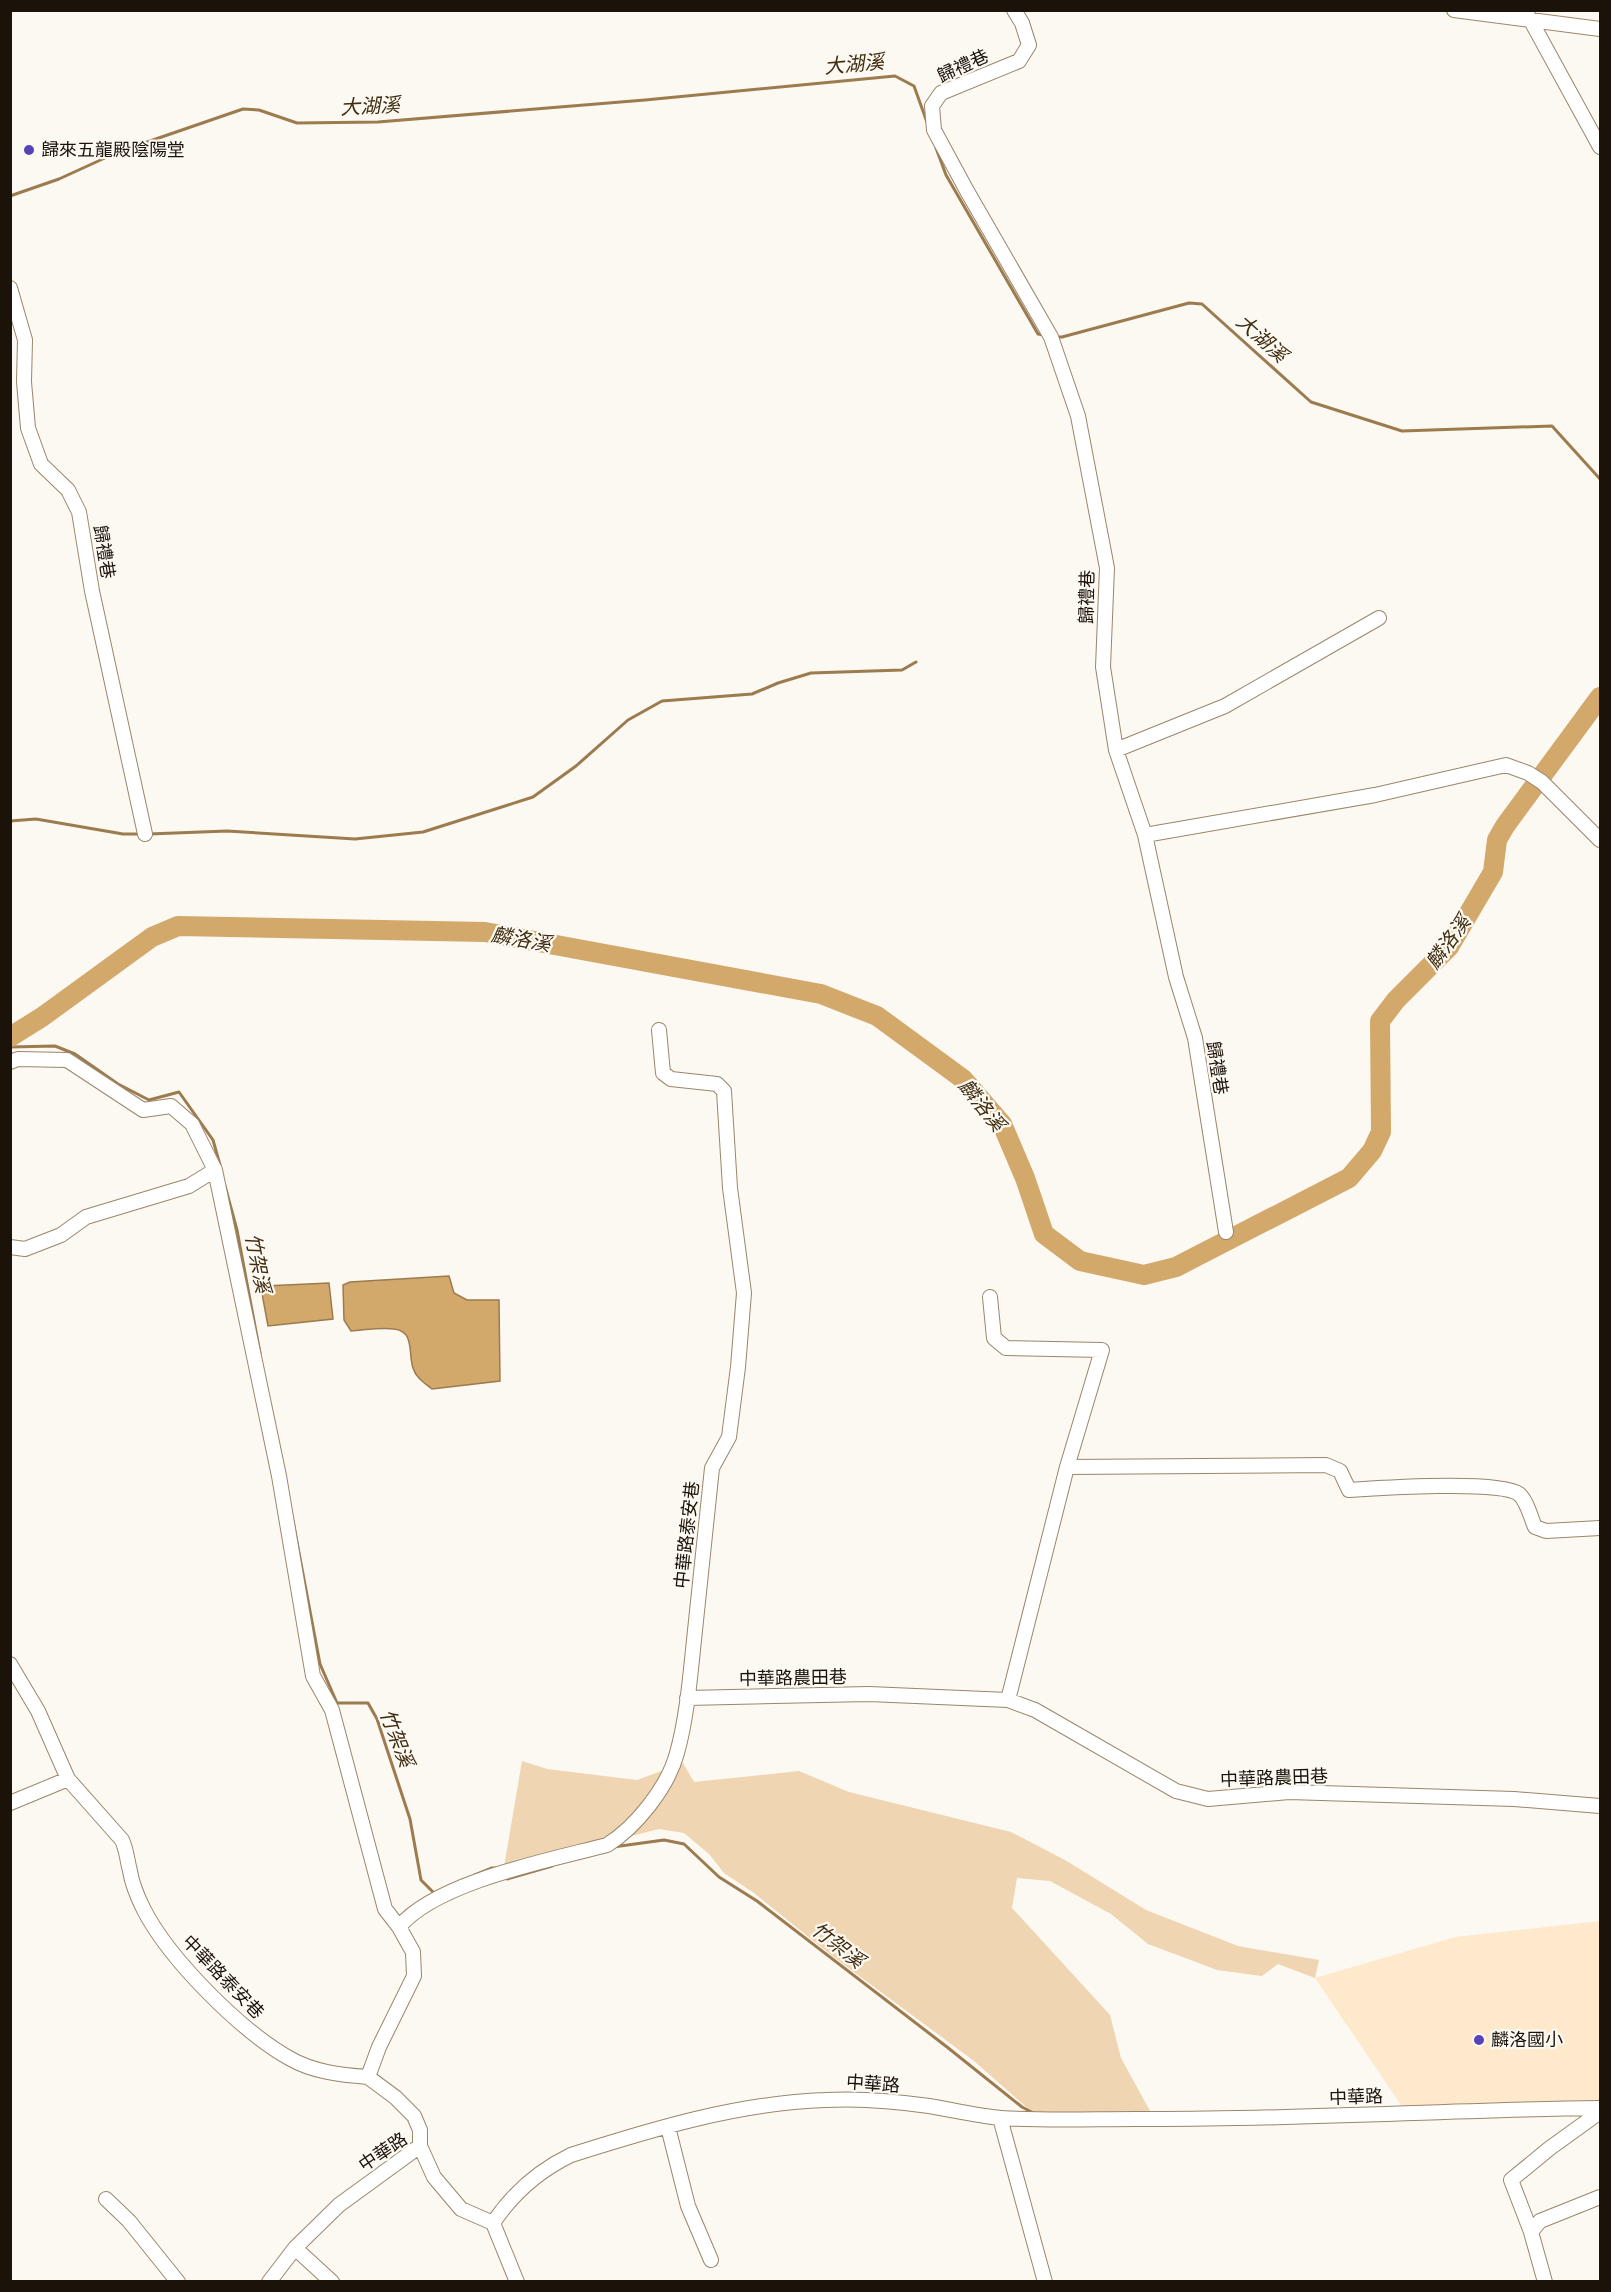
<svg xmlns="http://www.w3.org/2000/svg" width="1611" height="2292" viewBox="0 0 1611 2292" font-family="'Source Serif 4','Noto Sans TC',serif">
<rect width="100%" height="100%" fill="#fcf8f2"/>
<path fill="#ffe9cc" d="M1600 1921V2103L1403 2108 1315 1978 1455 1937Z"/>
<path fill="#efd5b1" d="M522 1761 547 1769 637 1780 683 1763 694 1782 799 1771 849 1792 1011 1832 1065 1860 1146 1910 1238 1946 1319 1960 1315 1978 1278 1964 1262 1976 1217 1970 1148 1944 1111 1914 1050 1881 1017 1878 1012 1908 1110 2015 1121 2058 1150 2111 1034 2114 974 2061 831 1955 754 1893 724 1873 709 1854 684 1833 659 1829 600 1844 502 1879Z"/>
<path fill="#d3a86b" stroke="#9c7b4e" stroke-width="1.5" d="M449 1276 454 1293 467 1300H499L500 1381 432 1389C425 1383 416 1378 413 1368 408 1354 415 1331 394 1329 381 1327 365 1330 351 1331L344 1320 343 1285 350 1282Z
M329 1283 333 1319 268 1326 261 1288 264 1286Z"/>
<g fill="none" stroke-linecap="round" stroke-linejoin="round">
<path stroke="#9c7b4e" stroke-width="3" d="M936 148 946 175 1038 334 1044 335
M10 196 59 179 118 152 243 109 259 110 297 123 378 122 645 100 895 76 914 86 928 125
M1057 337H1062L1189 303 1202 304 1311 402 1402 431 1552 426 1600 479
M10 821 36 819 123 834H140
M149 834 227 831 355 839 423 832 533 797 576 766 628 720 662 701 752 694 778 683 811 673 902 670 916 662
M10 1047 55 1046 75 1054 118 1084 149 1100 179 1092 213 1140 220 1165
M225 1186 237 1230 260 1353
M293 1521 320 1664 337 1703H368L377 1719 410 1819 421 1880 434 1893 436 1892
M613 1847 664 1840 684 1844 719 1877 757 1901 947 2047 1022 2107 1035 2114
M475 1875 492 1868H497
M505 1877 507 1879 552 1866"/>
<path stroke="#d3a86b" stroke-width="20" d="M10 1037 42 1017 152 937 178 926 485 932 821 994 877 1016 963 1079 1002 1124 1025 1178 1044 1234 1080 1261 1144 1275 1176 1267 1349 1178 1372 1151 1381 1132 1380 1021 1396 1000 1449 947 1493 872 1497 840 1505 826 1600 697"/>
<defs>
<path id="minor" d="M1014 10 1022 23 1029 45 1019 61 941 93 932 106 934 130 967 191 1051 337 1078 416 1107 568 1103 667 1116 750 1145 835 1176 977 1195 1038 1226 1232
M1454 10 1600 29
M1525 10 1600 147
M10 288 25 340 24 382 28 428 41 464 68 490 79 512 92 591 145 834
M1116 750 1225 706 1379 618
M1145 835 1375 795 1506 765 1528 773 1542 782 1600 840
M10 1062 18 1059 67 1060 143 1110 171 1106 192 1124 215 1170 279 1476 313 1676 332 1710 385 1909 399 1927 413 1952 414 1976 379 2047 368 2077 395 2097 414 2116 420 2130V2146L434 2177 461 2209 493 2223C513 2193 538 2171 571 2155 653 2129 738 2103 825 2100 859 2098 895 2101 929 2106 953 2110 977 2116 1001 2118 1046 2121 1092 2119 1136 2119 1291 2120 1446 2110 1600 2108
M10 1247 25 1249 61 1235 86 1217 189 1186 215 1170
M990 1297 994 1338 1006 1348 1102 1350 1067 1467 1008 1700
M1067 1467 1326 1465 1340 1471 1349 1490C1378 1488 1500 1480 1519 1494 1527 1501 1531 1518 1535 1527L1546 1531 1600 1528
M10 1664 38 1711 68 1779 10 1803
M687 1698 869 1694 1008 1700 1035 1710 1176 1791 1208 1799 1289 1792 1514 1799 1600 1806
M68 1779 122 1840C127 1851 127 1860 130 1871 132 1884 138 1898 144 1910 170 1960 240 2030 289 2058 313 2072 341 2075 368 2077
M399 1927C436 1882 550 1860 607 1845 636 1827 668 1787 677 1753 687 1717 690 1678 694 1640 700 1583 706 1526 712 1468L729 1437 738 1367 744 1293 730 1188 724 1091 717 1084 671 1079 663 1073 659 1030
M1000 2118 1045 2282
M668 2127 688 2206 711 2260
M106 2199 129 2221 178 2282
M493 2223 517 2282
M1531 2232 1540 2221 1600 2197
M295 2248 332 2282
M269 2282 295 2248 339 2205 420 2146
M1545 2282 1531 2232 1511 2180 1550 2148 1600 2112"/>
</defs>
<use href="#minor" stroke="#9a866b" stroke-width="16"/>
<use href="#minor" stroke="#fff" stroke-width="14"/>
</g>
<g fill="#5742ba" stroke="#fcf8f2" stroke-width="2">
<circle cx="29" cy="150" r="6"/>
<circle cx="1479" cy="2040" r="6"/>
</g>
<g text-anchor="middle" stroke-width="4.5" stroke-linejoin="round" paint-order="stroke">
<g font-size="18" fill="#1b1309" stroke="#fcf8f2">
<text transform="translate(963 66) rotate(-25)" y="6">歸禮巷</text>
<text transform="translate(104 552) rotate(81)" y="6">歸禮巷</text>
<text transform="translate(1087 597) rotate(-89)" y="6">歸禮巷</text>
<text transform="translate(1217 1068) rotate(81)" y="6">歸禮巷</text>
<text transform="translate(687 1535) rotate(-84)" y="6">中華路泰安巷</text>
<text transform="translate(793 1678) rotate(-1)" y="6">中華路農田巷</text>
<text transform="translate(1274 1778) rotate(-2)" y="6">中華路農田巷</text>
<text transform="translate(223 1977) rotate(46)" y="6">中華路泰安巷</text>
<text transform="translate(873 2084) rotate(4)" y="6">中華路</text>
<text transform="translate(1356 2097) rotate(-2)" y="6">中華路</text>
<text transform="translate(383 2152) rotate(-34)" y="6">中華路</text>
</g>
<g font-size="18" fill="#1b1309" stroke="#fcf8f2" text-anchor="start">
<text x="41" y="156">歸來五龍殿陰陽堂</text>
<text x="1491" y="2046">麟洛國小</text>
</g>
<g font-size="20" font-style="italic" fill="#3f2d11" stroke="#fcf8f2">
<text transform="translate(854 64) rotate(-5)" y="7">大湖溪</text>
<text transform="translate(370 106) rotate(-3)" y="7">大湖溪</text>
<text transform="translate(1262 338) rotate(42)" y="7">大湖溪</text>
<text transform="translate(521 939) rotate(10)" y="7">麟洛溪</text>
<text transform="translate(1448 942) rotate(-54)" y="7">麟洛溪</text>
<text transform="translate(982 1105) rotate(51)" y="7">麟洛溪</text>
<text transform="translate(258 1263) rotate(79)" y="7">竹架溪</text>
<text transform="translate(397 1738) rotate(69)" y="7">竹架溪</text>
<text transform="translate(838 1945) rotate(38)" y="7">竹架溪</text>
</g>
</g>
<rect width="1611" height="2292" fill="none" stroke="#1b1309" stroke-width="24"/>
</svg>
